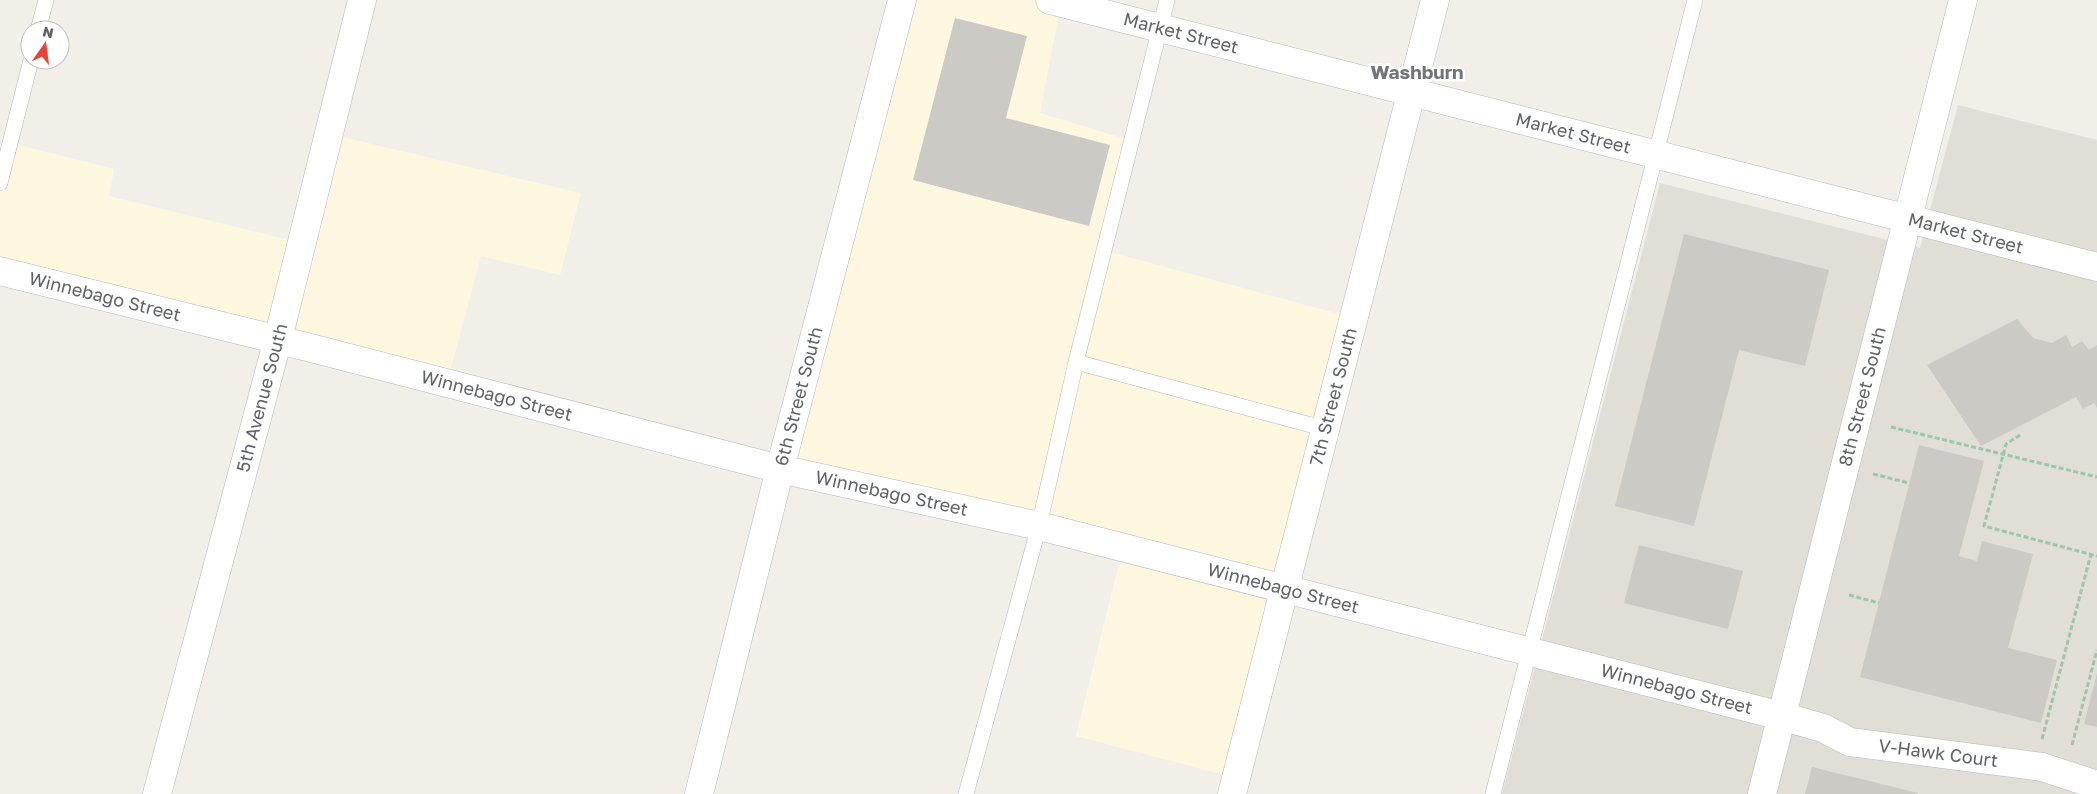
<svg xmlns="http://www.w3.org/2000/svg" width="2097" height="794" viewBox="0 0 2097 794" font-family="'Golos Text',sans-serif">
<rect width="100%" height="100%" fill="#f1efe8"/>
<path fill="#fef7e0" d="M902 0H1050L1061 3 1040 113 1132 141 1106 251 1354 318 1236 778 1076 736 1123 548 780 469Z
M329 134 581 193 560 275 481 256 447 383 0 271V183L10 143 114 169 109 196 302 243Z"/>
<path fill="#e1ded6" d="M1958 105 2097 140V794H1502L1660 183 1920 248Z"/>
<path fill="#cccac5" d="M955 18 1027 36 1006 118 1110 145 1089 226 913 180Z
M1684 234 1829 270 1805 366 1739 350 1694 526 1615 506Z
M2017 319 2033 338 2052 343 2066 335 2072 347 2082 341 2089 350 2097 345V408L2094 403 2083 409 2076 397 1981 446 1927 365Z
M1919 445 1984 461 1959 556 1977 561 1982 541 2033 554 2008 648 2057 660 2041 723 1860 677Z
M1639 545 1743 571 1728 629 1624 603Z
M2097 673V727L2084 724Z
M1812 767 1918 793V794H1805Z"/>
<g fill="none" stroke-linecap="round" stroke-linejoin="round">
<defs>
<path id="lane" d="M38 30 46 0
M0 183 31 60
M1076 362 1326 429
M966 794 1039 526 1076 362 1167 0
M1493 794 1695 0"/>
<g id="street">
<path id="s1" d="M1050 0 2097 267"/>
<path id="s2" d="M0 271 307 347 780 469 1039 526 1781 716 1823 728 1850 742 2042 767 2097 785"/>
<path id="s3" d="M157 794 278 339 362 0"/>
<path id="s4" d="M699 794 780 469 902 0"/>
<path id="s5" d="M1232 794 1435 0"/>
<path id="s6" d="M1762 794 1963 0"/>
</g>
</defs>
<use href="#lane" stroke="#b5b8bc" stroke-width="16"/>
<use href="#street" stroke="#b5b8bc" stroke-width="29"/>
<path stroke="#9cc7a9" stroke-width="3" stroke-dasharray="5 2.5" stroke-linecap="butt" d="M1891 427 2097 477
M2020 435 2006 444 1984 526 2097 556
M1873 474 1909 483
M1849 595 1879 603
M2042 739 2091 554
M2072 745 2097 650"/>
<use href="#lane" stroke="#fff" stroke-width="15"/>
<use href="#street" stroke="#fff" stroke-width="28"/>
</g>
<g text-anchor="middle" stroke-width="5" stroke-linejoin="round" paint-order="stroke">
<g font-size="18" fill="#5f6368" stroke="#fff">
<text dy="6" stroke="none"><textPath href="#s1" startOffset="135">Market Street</textPath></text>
<text dy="6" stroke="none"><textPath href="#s1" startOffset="540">Market Street</textPath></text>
<text dy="6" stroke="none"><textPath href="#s1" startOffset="945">Market Street</textPath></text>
<text dy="6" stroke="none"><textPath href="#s2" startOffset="108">Winnebago Street</textPath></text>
<text dy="6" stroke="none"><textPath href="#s2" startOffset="512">Winnebago Street</textPath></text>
<text dy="6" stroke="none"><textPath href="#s4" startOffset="410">6th Street South</textPath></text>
<text dy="6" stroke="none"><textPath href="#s5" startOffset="410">7th Street South</textPath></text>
<text dy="6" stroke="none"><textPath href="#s6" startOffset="410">8th Street South</textPath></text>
<text dy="6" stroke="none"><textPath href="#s3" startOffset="410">5th Avenue South</textPath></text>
<text dy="6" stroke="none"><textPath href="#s2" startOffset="919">Winnebago Street</textPath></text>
<text dy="6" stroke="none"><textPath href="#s2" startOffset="1322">Winnebago Street</textPath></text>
<text dy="6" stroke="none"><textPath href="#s2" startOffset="1728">Winnebago Street</textPath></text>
<text dy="6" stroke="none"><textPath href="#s2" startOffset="1999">V-Hawk Court</textPath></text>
</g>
<g font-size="19" font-weight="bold" fill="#70757a" stroke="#fff">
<text x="1417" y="79">Washburn</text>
</g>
</g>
<g transform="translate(45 45) rotate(14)"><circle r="24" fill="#ffffff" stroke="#bfc1c3"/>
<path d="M0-4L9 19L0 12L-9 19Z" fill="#ea4335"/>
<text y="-8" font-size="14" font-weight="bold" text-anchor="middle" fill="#5f6368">N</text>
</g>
</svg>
